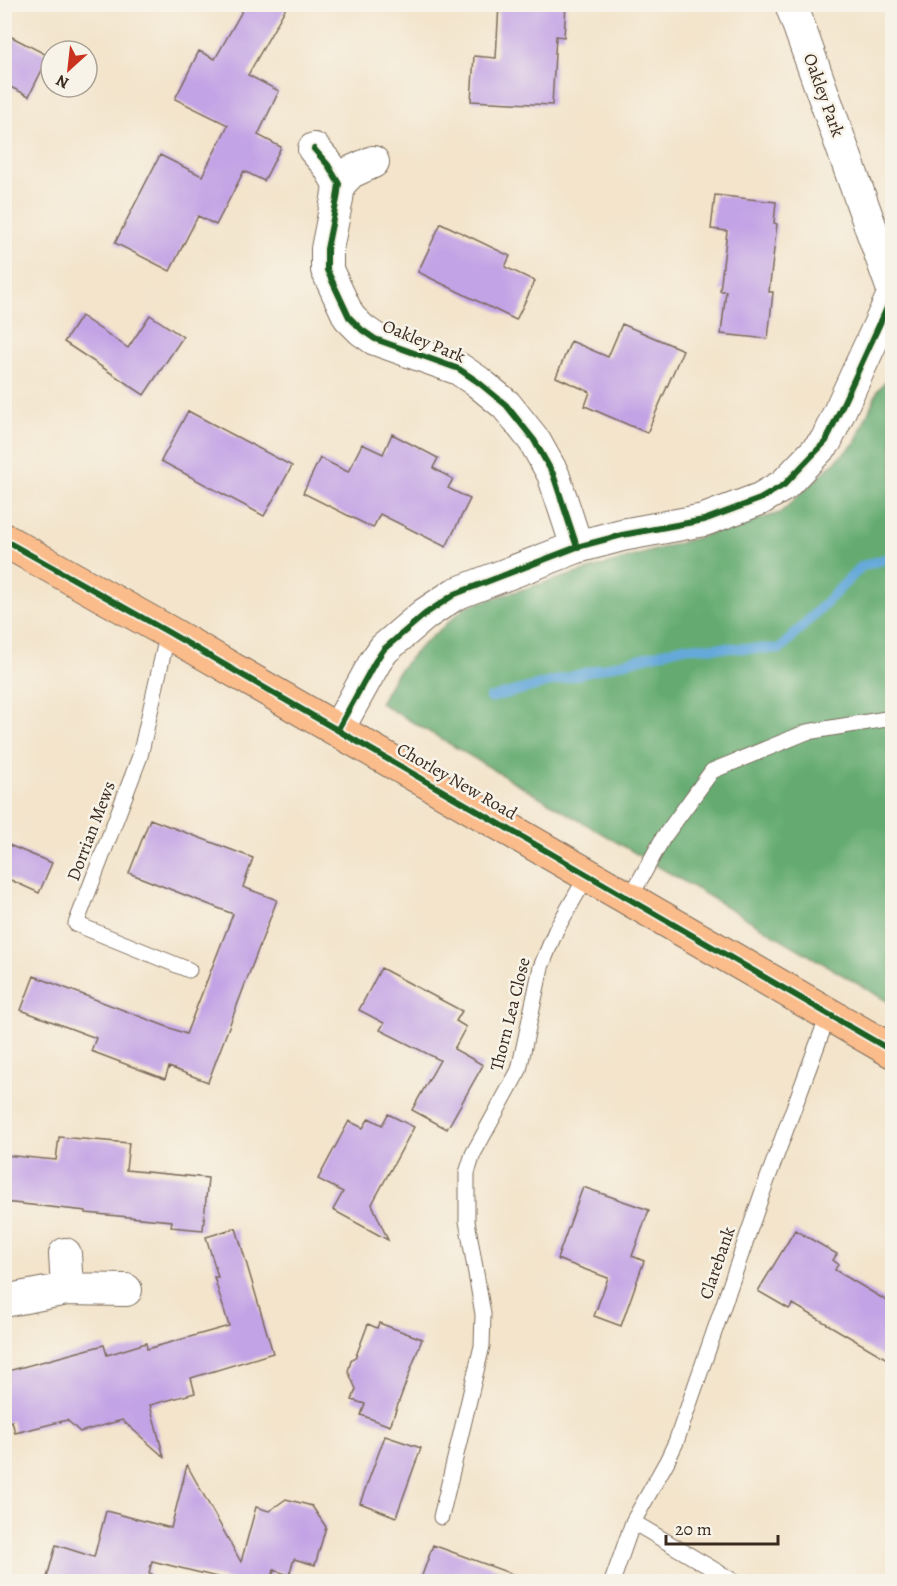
<svg xmlns="http://www.w3.org/2000/svg" width="897" height="1586" viewBox="0 0 897 1586" font-family="Alegreya,serif">
<rect width="100%" height="100%" fill="#f7f3e8"/>
<filter id="ink" filterUnits="userSpaceOnUse"><feTurbulence type="fractalNoise" baseFrequency=".0167" numOctaves="2"/><feDisplacementMap in="SourceGraphic" scale="12" xChannelSelector="R" yChannelSelector="G"/><feConvolveMatrix kernelMatrix="1 2 1 2 8 2 1 2 1" color-interpolation-filters="sRGB"/></filter>
<filter id="wash" filterUnits="userSpaceOnUse"><feTurbulence type="fractalNoise" baseFrequency=".008" numOctaves="4" result="noise"/><feDisplacementMap in="SourceGraphic" scale="24" xChannelSelector="R" yChannelSelector="G"/><feGaussianBlur stdDeviation="1.35" result="paint"/><feColorMatrix in="noise" values="0 0 0 0 0 0 0 0 0 0 0 0 0 0 0 0 0 1.4 0 .05"/><feComposite in="paint" operator="in"/></filter>
<g filter="url(#wash)">
<rect width="100%" height="100%" fill="#f3e4cb"/>
<path fill="#65ab71" stroke="#506a48" stroke-width="1.5" d="M892 375V1004L380 703 396 674 420 647 467 606 780 513 855 443 878 390Z"/>
<g fill="none" stroke-linecap="round" stroke-linejoin="round">
<path stroke="#65a9da" stroke-width="10" d="M490 698 684 647 780 649 862 566 892 557"/>
</g>
<g id="blocks">
<path fill="#c2a3e5" d="M246 4H288L248 75 279 91 258 135 281 147 264 181 244 171 216 225 198 216 170 271 115 243 160 155 202 176 228 125 175 99 199 51 215 59Z
M499 4H566L564 37 556 36 552 105 471 101 474 56 496 58Z
M4 33 49 56 29 96 4 84Z
M715 195 776 202 774 223 777 224 769 292H773L768 339 721 334 726 291H720L727 231 711 229Z
M441 223 510 256 505 267 535 281 516 320 418 272Z
M150 315 183 337 144 395 64 342 81 316 128 348Z
M622 324 683 350 647 433 585 406 590 392 556 377 571 341 608 357Z
M188 411 292 466 264 516 161 461Z
M392 434 438 458 433 468 453 479 448 488 470 499 446 547 380 514 373 528 303 493 320 458 348 472 362 444 383 454Z
M150 819 253 858 243 887 277 900 208 1082 169 1067 165 1079 91 1051 96 1038 21 1010 34 976 186 1034 233 914 129 873Z
M4 843 52 863 39 893 4 877Z
M381 968 462 1011 456 1021 466 1027 454 1049 483 1065 447 1129 412 1110 440 1060 380 1030 384 1023 359 1010Z
M388 1114 414 1127 372 1204 388 1240 333 1210 343 1192 318 1179 349 1121 363 1128 369 1118 382 1125Z
M59 1137 129 1143 126 1170 208 1178 203 1230 171 1227 172 1221 86 1213V1211L4 1202V1155L56 1160Z
M583 1187 649 1210 632 1256 644 1261 621 1326 594 1316 608 1278 557 1259Z
M236 1228 273 1353 191 1378 195 1393 150 1405 164 1457 122 1420 80 1432 67 1420 15 1433 12 1421 4 1423V1372L104 1345 107 1355 146 1343 147 1349 229 1326 214 1277H218L206 1237Z
M795 1230 837 1254 833 1260 838 1264 835 1270 892 1304V1362L793 1304 789 1309 758 1291Z
M379 1323 422 1339 390 1426 361 1415 365 1404 352 1400 356 1389 348 1371 351 1361 356 1356 368 1324 377 1328Z
M385 1436 421 1448 396 1517 360 1503Z
M187 1465 241 1562 256 1507 269 1511 286 1499 312 1506 326 1527 315 1565 294 1559 289 1575 274 1570 271 1581H233L152 1561 149 1573 152 1574 151 1581H46L56 1545 94 1557 106 1511 171 1528Z
M433 1545 523 1578V1581H420Z"/>
</g>
</g>
<g filter="url(#ink)">
<use href="#blocks" fill-opacity="0" stroke="#7b6b5b" stroke-width="1.5"/>
<g fill="none" stroke-linecap="round" stroke-linejoin="round">
<defs>
<path id="lane" d="M168 632 140 756 76 924 189 970
M630 898 663 838 712 771 807 732 892 718
M441 1517 482 1346 483 1314 467 1221V1173L473 1154 519 1070 541 967 556 930 588 874
M633 1522 735 1582
M612 1582 633 1522 667 1461 676 1442 763 1191 829 1013"/>
<path id="street" d="M791 4 892 287
M314 149 328 165 339 184 337 199 327 249V270L349 317 362 330 375 339 459 369 478 382 506 405 534 440 553 474 577 547
M339 184 351 172 373 162
M338 729 375 662 384 649 425 614 455 594 577 547 622 535 704 520 760 499 784 485 826 441 892 297
M65 1254 67 1289
M4 1301 67 1289 126 1290"/>
<path id="primary" d="M4 540 168 632 892 1051"/>
</defs>
<use href="#lane" stroke="#7b6b5b" stroke-width="17"/>
<use href="#street" stroke="#7b6b5b" stroke-width="34"/>
<use href="#primary" stroke="#7b6b5b" stroke-width="35"/>
<use href="#lane" stroke="#fff" stroke-width="15"/>
<use href="#street" stroke="#fff" stroke-width="32"/>
<use href="#primary" stroke="#fabc8b" stroke-width="33"/>
<defs>
<path id="cycleway" d="M314 149 328 165 339 184 337 199 327 249V270L349 317 362 330 375 339 459 369 478 382 506 405 534 440 553 474 577 547
M4 540 168 632 892 1051
M338 729 375 662 384 649 425 614 455 594 577 547 622 535 704 520 760 499 784 485 826 441 892 297"/>
</defs>
<use href="#cycleway" stroke="#f7f3e8" stroke-width="10"/>
<use href="#cycleway" stroke="#1b5e20" stroke-width="6"/>
</g>
</g>
<g text-anchor="middle" stroke-width="5" stroke-linejoin="round" paint-order="stroke">
<g font-size="18" fill="#3b2a1e" stroke="#f7f3e8">
<text transform="translate(824 95) rotate(70)" y="6">Oakley Park</text>
<text transform="translate(424 341) rotate(22)" y="6">Oakley Park</text>
<text transform="translate(457 781) rotate(30)" y="6">Chorley New Road</text>
<text transform="translate(91 831) rotate(-69)" y="6">Dorrian Mews</text>
<text transform="translate(510 1014) rotate(-76)" y="6">Thorn Lea Close</text>
<text transform="translate(717 1263) rotate(-71)" y="6">Clarebank</text>
</g>
</g>
<rect width="897" height="1586" fill="none" stroke="#f7f3e8" stroke-width="24"/>
<g transform="translate(69 69) rotate(207)"><circle r="28" fill="#f7f3e8" stroke="#aca397" stroke-width="1.5"/>
<path d="M0-4.5L10 22L0 15L-10 22Z" fill="#c8321e"/>
<text y="-9" font-size="16" font-weight="bold" text-anchor="middle" fill="#3b2a1e">N</text>
</g>
<path d="M666 1535v9h112v-9" fill="none" stroke="#3b2a1e" stroke-width="3"/>
<text x="675" y="1535" font-size="18" fill="#3b2a1e" stroke="#f7f3e8" stroke-width="4.5" paint-order="stroke">20 m</text>
</svg>
